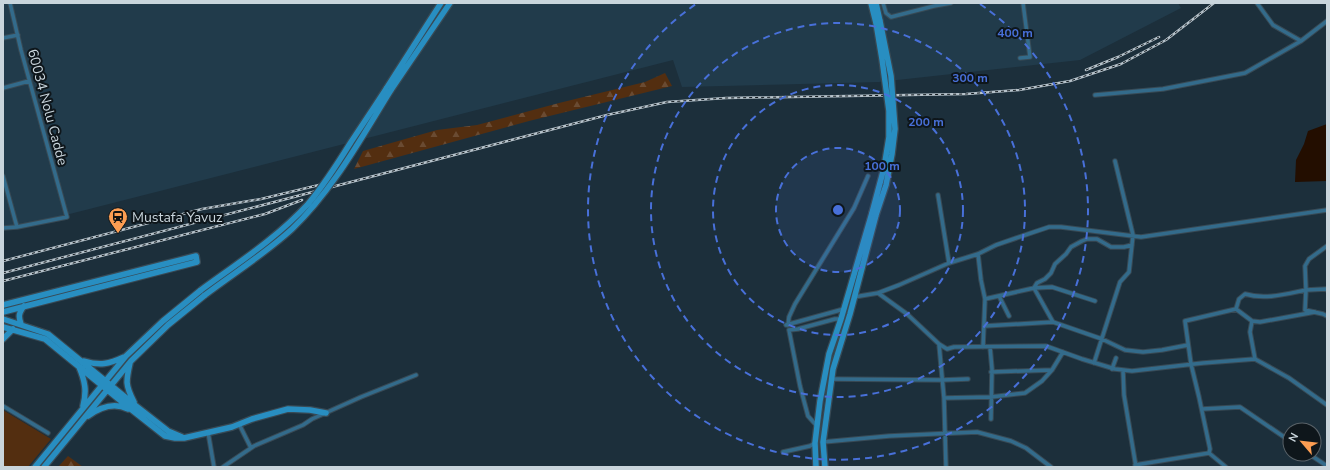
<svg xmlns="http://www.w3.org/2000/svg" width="1330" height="470" viewBox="0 0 1330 470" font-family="'Nunito Sans',sans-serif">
<defs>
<pattern id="forest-firs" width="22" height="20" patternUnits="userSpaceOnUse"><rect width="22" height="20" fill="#532e10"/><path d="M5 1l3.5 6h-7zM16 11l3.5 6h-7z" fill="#6a4b32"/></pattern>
</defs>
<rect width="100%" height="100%" fill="#1c2f3b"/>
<path fill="#213b4b" d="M3 3H1178L1181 8 1080 60 879 82 682 87 673 60 3 231Z"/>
<path fill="url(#forest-firs)" d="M665 73 672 86 529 121 354 169 363 151 437 130 477 125 559 103 645 82Z
M68 456 83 467H58Z"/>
<path fill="#532e10" d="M3 410 51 439 28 467H3Z"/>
<path fill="#230e00" d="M1327 124V181L1295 182 1296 160 1304 144 1308 131Z"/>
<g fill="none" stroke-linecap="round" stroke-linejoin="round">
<defs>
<path id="street" d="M883 3 886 13 891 17 934 6 951 3
M1257 3 1273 25 1301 41 1327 21
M3 38 18 35
M1020 58 1030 57 1023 3
M3 88 29 81
M1095 95 1163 89 1245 73 1301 41
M3 176 17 227
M938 195 949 263
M3 228 17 227 67 217 21 50 10 3
M978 254 981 280 985 299 983 347
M1327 290 1326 289 1306 290 1305 310 1323 314 1327 316
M878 293 907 314 939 344 947 349 954 347 1046 346 1082 359 1115 369 1132 371 1203 363 1255 359 1289 378 1327 405
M999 296 1009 316
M854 297 878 293 899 285 949 263 978 254 996 245 1034 232 1049 227H1061L1141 237 1327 210
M985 299 1034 288 1052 287 1095 301
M1236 309 1239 299 1245 294C1265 300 1286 294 1306 290L1305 266 1309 259 1327 246
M1053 322 1034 288 1037 283 1045 279 1051 273 1055 264 1066 254 1071 247 1082 241 1087 239H1097L1111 247H1124L1132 245
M786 325 844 309
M788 325 789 317 795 304 854 208 868 176
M984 326 1053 322 1102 339 1125 350 1143 352 1162 350 1188 345
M939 344 944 398 946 467
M990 347 992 369 991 419
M1255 359 1250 332 1252 321 1260 322 1315 312
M1094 363 1120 282 1129 272 1133 235 1115 161
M1112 369 1116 358
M1123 370 1124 395 1136 467
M991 372 1052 370
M831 379 942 380 968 379
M944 398 991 397 1025 393 1042 381 1052 370 1063 352
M3 406 48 433
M1202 409 1240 407 1290 441
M239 424 251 448
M817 426 808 416 800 386 789 330 798 329 835 319H841
M208 432 214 467
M823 442 889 436 977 432 1011 441 1026 448 1051 467
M783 452 810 446 815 443
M1209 453 1210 449 1199 397 1191 364 1185 321 1236 309 1252 321
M1309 454 1327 466
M1135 465 1209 453 1226 467
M223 467 254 446 303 425 312 419 361 397 416 375"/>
<path id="secondary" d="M871 3 876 23
M876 3 880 21
M386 89 441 3
M391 90 450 3
M3 305 196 256 197 262 3 312
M3 319 48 334 136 406 168 431 182 437
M21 324C18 316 19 313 24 306
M3 327 45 339 132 410 165 436 175 438H184L232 427 252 419 288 409 310 410 326 413
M3 339 13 329
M84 361C100 366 109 364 124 357
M130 363C126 381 125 385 134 402
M79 367C85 381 87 391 83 406
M88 416C99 408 114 402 128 409
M35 467 126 356 163 321 201 290
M44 467 131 361 168 325 205 295
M816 467 815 443 820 401 829 354 841 319 872 213
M825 467 823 442 833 369 850 314 876 215"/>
</defs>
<use href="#street" stroke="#384a55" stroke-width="5.5"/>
<use href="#secondary" stroke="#384a55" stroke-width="8"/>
<use href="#street" stroke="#336b8b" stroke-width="3.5"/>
<use href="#secondary" stroke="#288ec1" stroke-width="5.5"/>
<defs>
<path id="rail" d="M1086 70 1118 57 1159 37
M3 261 202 209 261 199 319 185
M3 273 607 115 667 102 726 98 966 94 1019 90 1070 81 1121 64 1166 40 1214 3
M3 281 265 214 302 200"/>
</defs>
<use href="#rail" stroke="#b6c2ca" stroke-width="2.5"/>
<use href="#rail" stroke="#0e161b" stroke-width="1" stroke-dasharray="3" stroke-linecap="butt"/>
<defs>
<path id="secondary-bridge" d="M872 213 884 168 889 137V111L882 59 876 23
M876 215 886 185 892 154 895 129 891 76 880 21
M201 290C238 263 277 238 308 204 324 185 338 163 351 142 363 124 375 106 386 89
M205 295C234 273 266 253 292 229 333 190 361 138 391 90"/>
</defs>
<use href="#secondary-bridge" stroke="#384a55" stroke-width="8" stroke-linecap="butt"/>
<use href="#secondary-bridge" stroke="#288ec1" stroke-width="5.5"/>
</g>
<circle cx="838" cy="210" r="62" fill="#4870d9" fill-opacity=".12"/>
<g fill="none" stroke="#4870d9" stroke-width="2" stroke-dasharray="7 5">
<circle cx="838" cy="210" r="62"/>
<circle cx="838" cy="210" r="125"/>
<circle cx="838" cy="210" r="187"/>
<path d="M980 4A250 250 0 1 1 696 4"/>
</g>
<defs>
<symbol id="station-pin" viewBox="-11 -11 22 30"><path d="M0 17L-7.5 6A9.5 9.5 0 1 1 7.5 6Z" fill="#fc9d52" stroke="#0e161b"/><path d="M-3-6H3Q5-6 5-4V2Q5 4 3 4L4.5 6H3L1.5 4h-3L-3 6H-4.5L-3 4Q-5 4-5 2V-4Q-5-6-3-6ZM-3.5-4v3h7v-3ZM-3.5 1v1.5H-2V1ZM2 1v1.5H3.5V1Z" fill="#111"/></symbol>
</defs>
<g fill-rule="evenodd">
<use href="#station-pin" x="107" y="206" width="22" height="30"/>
</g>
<g text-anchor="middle" stroke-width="4" stroke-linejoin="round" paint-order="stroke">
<g font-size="14" fill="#c9d5dc" stroke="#0e161b">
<text transform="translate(48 107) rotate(75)" y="5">60034 Nolu Cadde</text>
</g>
<g font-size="14" fill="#c9d5dc" stroke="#0e161b" text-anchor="start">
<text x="132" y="222">Mustafa Yavuz</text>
</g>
</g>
<circle cx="838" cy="210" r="6" fill="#4870d9" stroke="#0e161b" stroke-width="2"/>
<g font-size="12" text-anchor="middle" font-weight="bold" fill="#4870d9" stroke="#0e161b" stroke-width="4" stroke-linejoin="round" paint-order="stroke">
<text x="1015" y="37">400 m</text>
<text x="970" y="82">300 m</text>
<text x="926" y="126">200 m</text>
<text x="882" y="170">100 m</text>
</g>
<rect width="1330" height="470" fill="none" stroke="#c9d5dc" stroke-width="8"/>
<g transform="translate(1302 442) rotate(298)"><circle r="19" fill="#0e161b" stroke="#596268"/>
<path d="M0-3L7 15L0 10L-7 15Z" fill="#fc9d52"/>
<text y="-6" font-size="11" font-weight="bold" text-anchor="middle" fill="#c9d5dc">N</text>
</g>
</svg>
